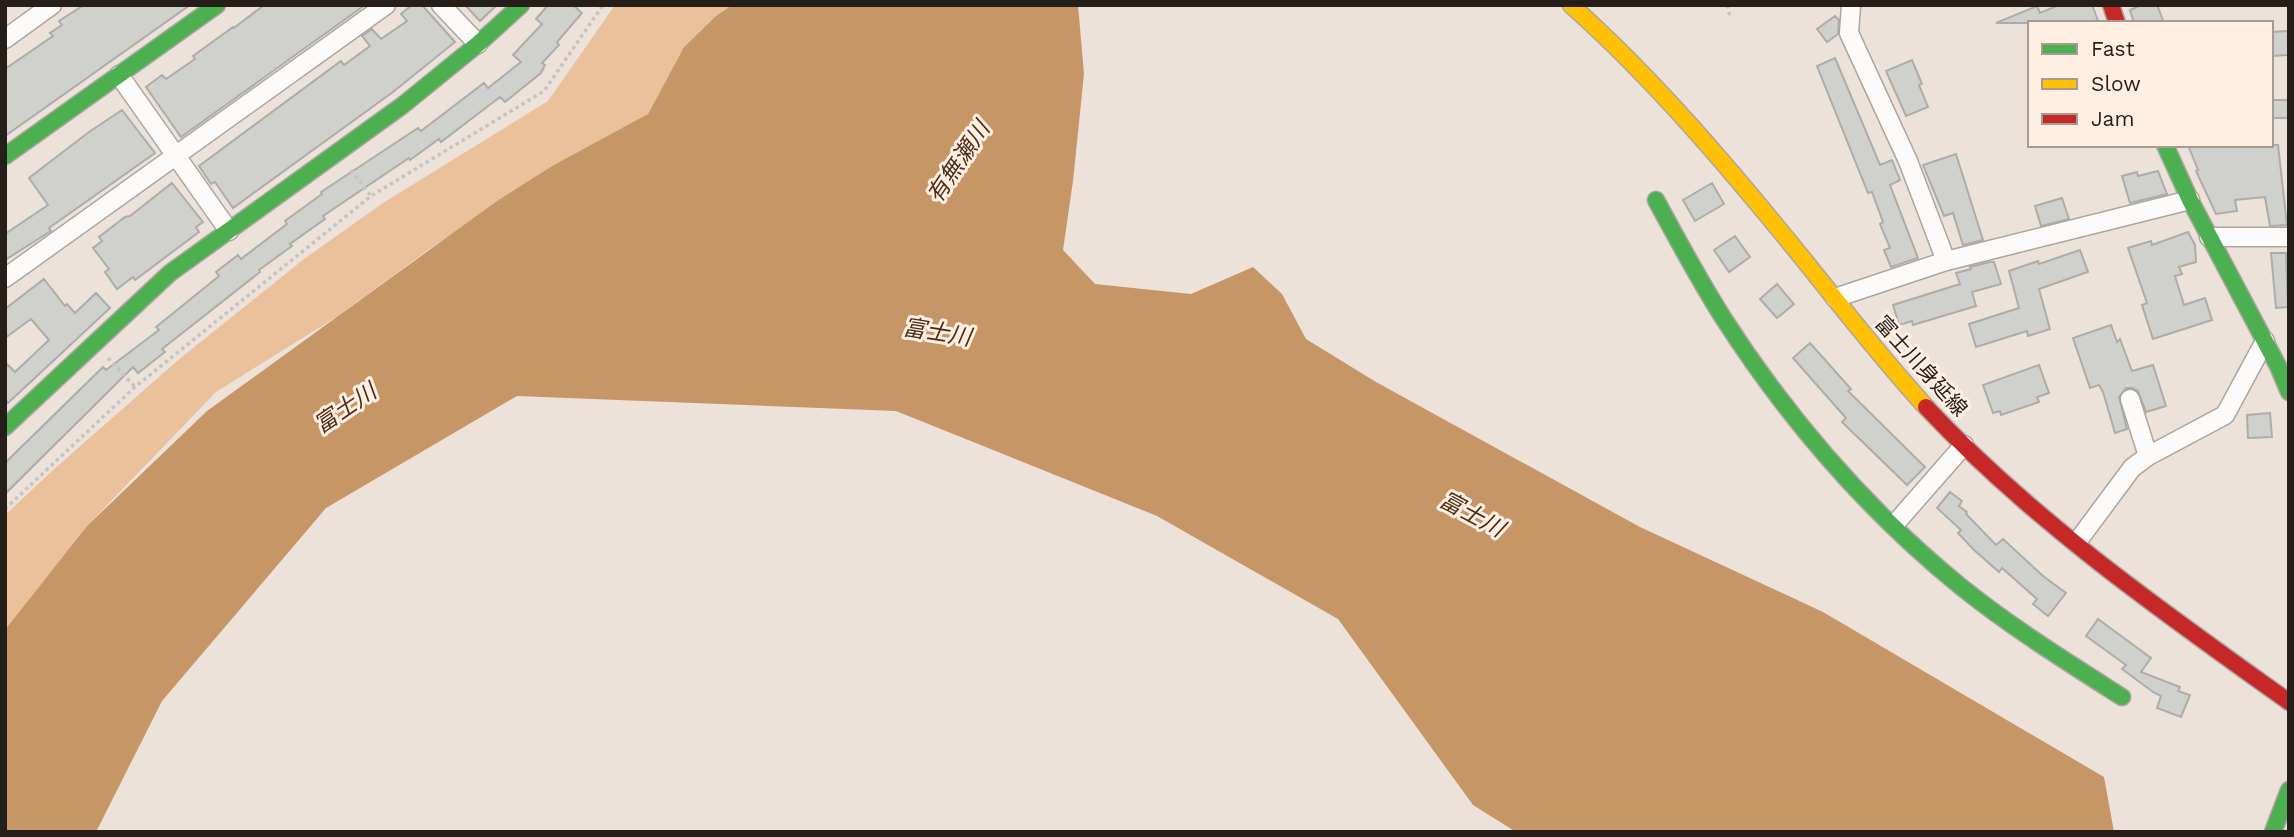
<svg xmlns="http://www.w3.org/2000/svg" width="2294" height="837" viewBox="0 0 2294 837" font-family="'Work Sans','Noto Sans JP',sans-serif">
<rect width="100%" height="100%" fill="#ece2da"/>
<path fill="#ebc19b" d="M615 5H732L716 16 684 47 648 114 432 247 338 316 216 392 87 526 5 635V515L52 471 177 361 304 259 383 203 548 101Z"/>
<path fill="#c79667" d="M732 5H1078L1084 74 1073 181 1063 250 1095 284 1191 294 1253 267 1282 294 1306 339 1376 382 1640 527 1823 612 2104 777 2114 832H1516L1473 805 1338 619 1157 516 896 411 517 396 326 508 162 701 96 832H5V630L87 526 207 411 497 201 554 165 648 114 684 47 716 16Z"/>
<path fill="#d0d0cd" stroke="#acadaa" stroke-width="2" d="M84 5H190L5 136V69L53 36 50 33 62 25 59 21Z
M264 5H365L181 137 146 87 162 75 166 79 195 59 193 56 233 27 234 28Z
M412 5H422L455 42 393 92 233 208 215 182 211 184 199 166 341 61 344 65 370 46 362 36 372 29 381 39 407 21 401 14Z
M465 5H497L480 21Z
M548 5H573L582 13 557 42 559 45 542 63 545 65 541 73 505 102 500 97 441 142 439 139 410 160 409 158 323 216 325 219 290 244 292 246 259 270 260 272 162 349 165 352 138 373 133 367 5 494V463L103 367 106 370 159 330 156 327 219 276 216 272 238 255 241 259 287 224 285 221 322 194 321 192 418 128 421 131 484 83 488 88 521 62 513 55 542 24 536 19Z
M2059 5H2092L2099 23H1996L2037 6 2040 13Z
M2141 5H2157L2164 23H2134L2130 10Z
M1835 16 1839 20 1838 34 1827 42 1817 29Z
M2289 31V55L2271 56V32Z
M1835 58 1880 165 1892 160 1900 180 1890 185 1918 258 1891 267 1884 250 1890 248 1880 224 1883 222 1872 192 1868 193 1817 66Z
M1912 60 1922 84 1919 85 1928 107 1906 116 1886 71Z
M2271 100H2289V118H2271Z
M122 110 155 153 49 228 51 231 5 260V234L48 205 29 178 89 132Z
M2188 145H2278L2287 225 2270 226 2265 197 2235 200 2237 211 2216 214 2196 171 2198 170Z
M1956 154 1983 240 1963 245 1953 213 1944 216 1923 165Z
M2158 171 2167 194 2130 203 2122 176 2137 172 2138 176Z
M172 183 203 222 196 227 199 232 135 280 133 277 117 289 105 272 109 269 93 248 102 241 99 237 125 217 130 216Z
M1712 183 1724 204 1695 221 1683 200Z
M2062 198 2069 219 2041 226 2035 206Z
M2188 232 2195 245 2196 262 2179 267 2182 274 2175 276 2184 305 2205 298 2212 320 2153 339 2142 305 2147 303 2128 248 2151 241 2152 245Z
M1735 236 1750 257 1729 272 1714 250Z
M2080 250 2088 272 2039 289 2050 329 2028 336 2027 331 1976 347 1969 324 2019 308 2009 271 2038 261 2039 264Z
M2271 253H2286L2288 307 2276 308Z
M1990 262H1994L2001 284 1972 292 1976 306 1913 325 1912 321 1899 325 1893 305 1960 284 1956 273 1971 269 1970 267Z
M44 279 65 306 67 304 75 313 96 293 110 308 8 403 5 399V362L15 372 49 340 31 319 5 338V309Z
M1777 284 1794 304 1777 318 1760 299Z
M2111 325 2117 342 2120 339 2132 371 2153 365 2166 406 2146 412 2138 391 2132 388H2126L2119 397 2127 429 2115 433 2103 392 2099 385 2090 388 2073 338Z
M1810 343 1851 389 1848 391 1925 467 1907 485 1842 422 1846 418 1793 358Z
M2039 365 2049 393 2037 397 2039 402 2001 415 2000 411 1993 413 1983 385Z
M2270 413 2272 437 2248 438 2247 415Z
M1950 492 1962 501 1959 506 1967 512 1966 514 1996 545 2003 539 2043 576 2066 593 2048 616 2033 604 2037 599 2002 568 1999 572 1974 550 1958 533 1961 530 1937 508Z
M2098 619 2151 658 2141 672 2180 687 2178 691 2190 695 2181 717 2157 708 2161 696 2153 692 2122 669 2126 665 2086 636Z"/>
<g fill="none" stroke-linecap="round" stroke-linejoin="round">
<defs>
<path id="street" d="M441 5 478 44
M1851 5 1849 33 1908 161 1946 261
M5 39 52 5
M119 75 229 231
M2209 237H2289
M5 278 386 5
M1835 298 1946 261 2190 200
M2130 399 2148 456
M1894 525 1964 445
M2077 542 2132 468 2148 456 2225 415 2265 341"/>
<path id="fast" d="M2165 145 2190 200 2278 366 2289 392
M5 156 217 5
M1656 200C1677 239 1698 278 1722 316 1786 416 1867 510 1960 586 2011 627 2067 662 2122 697
M5 427 170 273 403 105 478 44 521 5
M2273 832 2289 790"/>
<path id="slow" d="M1571 5C1657 82 1731 170 1804 260 1844 310 1883 360 1926 407"/>
<path id="jam" d="M2111 5 2117 23
M1926 407C2033 521 2163 612 2289 702"/>
</defs>
<use href="#street" stroke="#ada59f" stroke-width="21"/>
<use href="#fast" stroke="#ada59f" stroke-width="19"/>
<use href="#slow" stroke="#ada59f" stroke-width="19"/>
<use href="#jam" stroke="#ada59f" stroke-width="19"/>
<path stroke="#c7c4c0" stroke-width="3.5" stroke-dasharray="3.5 3.5" stroke-linecap="butt" d="M1727 5 1730 16
M351 170 371 196
M108 358 135 387
M5 509 135 387 371 196 544 91 603 5"/>
<use href="#street" stroke="#fcfbf9" stroke-width="18"/>
<use href="#fast" stroke="#4caf50" stroke-width="16"/>
<use href="#slow" stroke="#ffc107" stroke-width="16"/>
<use href="#jam" stroke="#c62828" stroke-width="16"/>
</g>
<g text-anchor="middle" stroke-width="6" stroke-linejoin="round" paint-order="stroke">
<g font-size="21" fill="#261f19" stroke="#ffefe3">
<text transform="translate(1921 366) rotate(48)" y="7">富士川身延線</text>
</g>
<g font-size="23" font-style="italic" fill="#4c2f14" stroke="#ffefe3">
<text transform="translate(958 162) rotate(-56)" y="8">有無瀬川</text>
<text transform="translate(937 332) rotate(9)" y="8">富士川</text>
<text transform="translate(345 408) rotate(-34)" y="8">富士川</text>
<text transform="translate(1472 514) rotate(28)" y="8">富士川</text>
</g>
</g>
<rect width="2294" height="837" fill="none" stroke="#261f19" stroke-width="14"/>
<rect x="2028" y="21" width="245" height="126" fill="#ffefe3" stroke="#a89c92" stroke-width="2"/>
<rect x="2042" y="44" width="35" height="10" fill="#4caf50" stroke="#a89c92" stroke-width="2"/>
<text x="2091" y="56" font-size="21" fill="#261f19">Fast</text>
<rect x="2042" y="79" width="35" height="10" fill="#ffc107" stroke="#a89c92" stroke-width="2"/>
<text x="2091" y="91" font-size="21" fill="#261f19">Slow</text>
<rect x="2042" y="114" width="35" height="10" fill="#c62828" stroke="#a89c92" stroke-width="2"/>
<text x="2091" y="126" font-size="21" fill="#261f19">Jam</text>
</svg>
